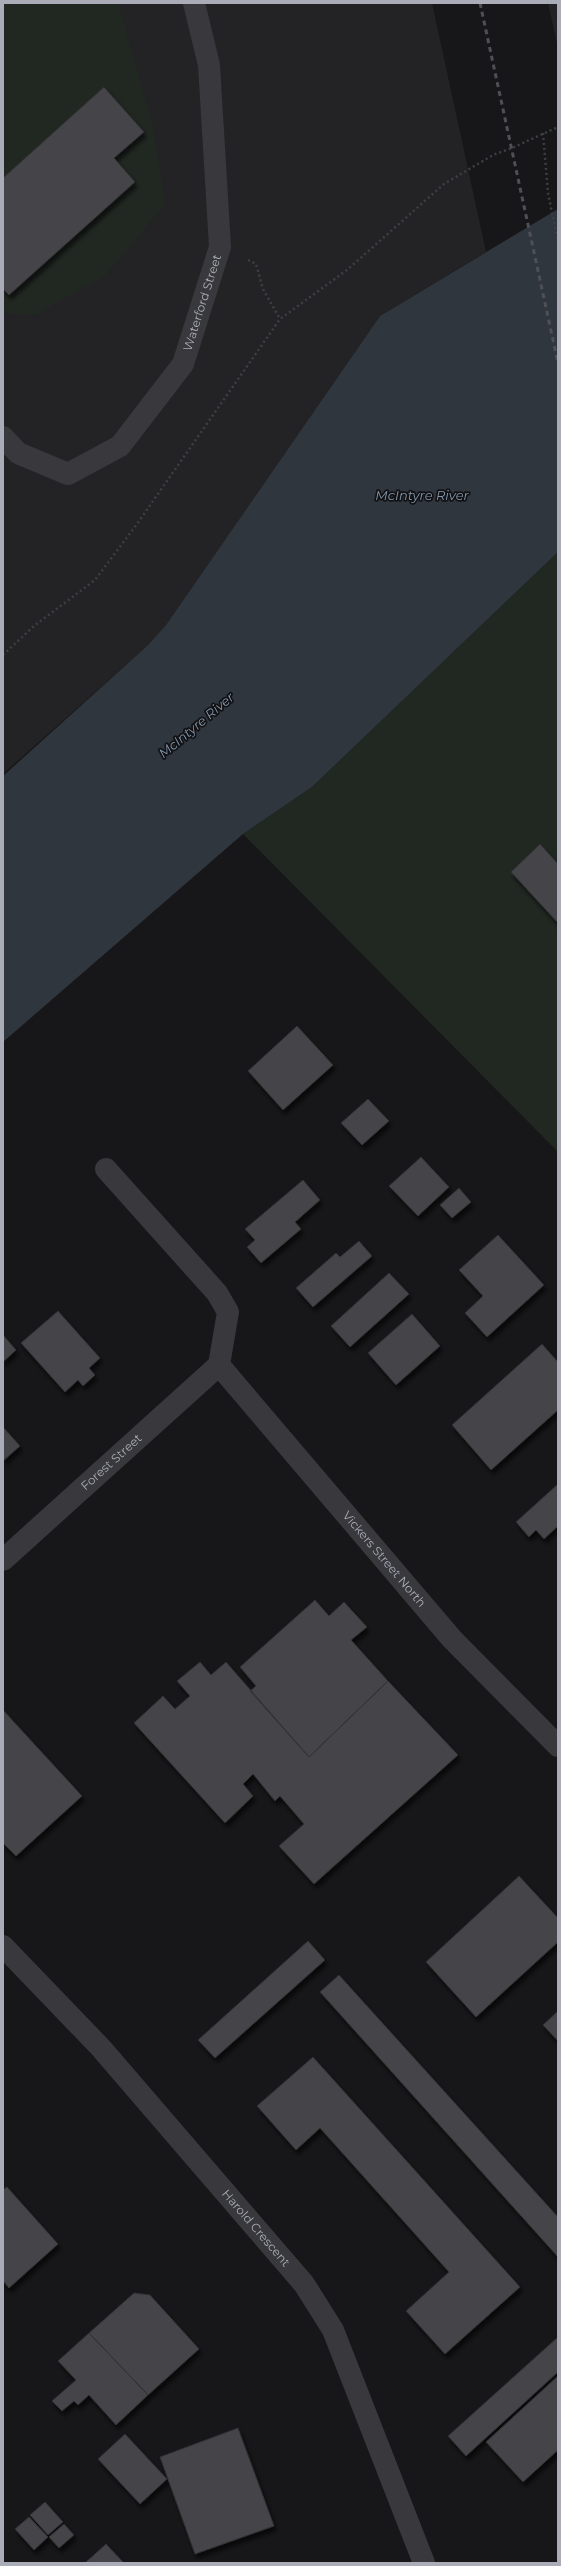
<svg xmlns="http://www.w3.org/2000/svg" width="561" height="2566" viewBox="0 0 561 2566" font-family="Montserrat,sans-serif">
<defs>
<filter id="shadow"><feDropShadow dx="2.5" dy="4.5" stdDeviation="2" flood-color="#0009"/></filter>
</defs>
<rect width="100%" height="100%" fill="#171618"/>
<path fill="#232325" d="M3 3H432L486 252 380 316 166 625 148 645 3 774Z
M548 3H558V48Z"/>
<path fill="#212822" d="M3 3H118L153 126 165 204 105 276 35 315 3 313Z
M558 552V1152L243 834 312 787Z"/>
<path fill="#30363d" d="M558 209V552L312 787 243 834 3 1042V776L148 645 166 625 380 316Z"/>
<path fill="#444448" stroke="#313134" filter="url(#shadow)" d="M104 87 144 132 114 158 135 182 9 295 3 289V178Z
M540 844 558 864V923L511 872Z
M297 1026 333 1065 283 1110 248 1071Z
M368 1099 389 1121 362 1145 341 1123Z
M421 1157 449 1187 418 1216 389 1186Z
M303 1180 320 1200 295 1222 301 1229 261 1263 247 1247 255 1240 245 1229Z
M459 1188 471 1202 452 1218 440 1205Z
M498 1235 544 1285 487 1337 465 1313 483 1296 459 1270Z
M359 1241 372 1256 313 1307 296 1288 336 1253 340 1257Z
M389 1273 409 1294 350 1347 331 1326Z
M58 1311 100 1358 89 1368 95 1375 83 1386 78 1380 65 1392 21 1343Z
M412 1314 440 1346 396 1385 368 1353Z
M4 1336 16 1350 3 1362V1337Z
M542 1344 558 1362V1410L491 1470 452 1425Z
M3 1427 20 1446 3 1461Z
M558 1484V1526L544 1539 536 1530 529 1537 516 1522Z
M315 1600 329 1616 344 1602 367 1627 351 1640 388 1681 309 1757 250 1691 256 1686 240 1667Z
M200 1662 211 1675 226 1662 309 1757 388 1681 458 1755 314 1884 279 1846 304 1824 280 1796 275 1801 253 1774 243 1784 253 1796 225 1823 134 1723 163 1696 175 1709 190 1696 177 1681Z
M3 1710 82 1796 16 1856 3 1843Z
M519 1876 558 1918V1942L476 2017 426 1962Z
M308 1941 325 1960 215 2058 198 2040Z
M339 1975 558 2217V2257L320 1992Z
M558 2011V2041L543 2025Z
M313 2057 520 2287 445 2354 406 2311 449 2272 320 2128 296 2150 257 2106Z
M7 2187 58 2244 9 2288 3 2281V2190Z
M134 2293 150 2295 199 2349 148 2395 89 2333Z
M89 2333 148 2395 116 2425 89 2395 78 2405 74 2401 62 2411 52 2401 76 2380 58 2361Z
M558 2337V2372L466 2456 448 2436Z
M558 2376V2450L523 2482 486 2442Z
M238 2428 274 2526 195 2554 160 2457Z
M125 2434 167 2479 140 2504 98 2459Z
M45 2502 63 2522 48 2535 30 2515Z
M29 2517 48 2537 34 2550 15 2529Z
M64 2524 74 2535 59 2548 49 2537Z
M106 2544 124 2563H85Z"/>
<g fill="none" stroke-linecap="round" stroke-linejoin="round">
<path stroke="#3e3f44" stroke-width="2.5" stroke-dasharray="2 3" stroke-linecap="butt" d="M543 133 548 193 558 242
M248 260 256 264 263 289 280 319
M3 655 34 626 95 580 137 524 280 319 347 270 444 184 493 155 512 148 558 127"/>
<g stroke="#38383d" stroke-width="22">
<path id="s1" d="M3 437 18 453 68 474 120 446 183 364 220 247 209 65 194 3"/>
<path d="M106 1169 217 1293 228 1312 219 1365"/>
<path id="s2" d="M219 1365 452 1639 558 1746"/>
<path id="s3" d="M3 1560 219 1365"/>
<path id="s4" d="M3 1946 101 2048 304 2284 333 2330 424 2563"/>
</g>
<path stroke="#4f5056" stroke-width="3" stroke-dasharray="5 4" stroke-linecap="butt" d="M480 3 558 363"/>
</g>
<g text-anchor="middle" stroke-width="3.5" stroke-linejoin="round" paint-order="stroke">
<g font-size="12" fill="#aaadb7" stroke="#121113">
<text dy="4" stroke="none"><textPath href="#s1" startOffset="303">Waterford Street</textPath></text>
<text dy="4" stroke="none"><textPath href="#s3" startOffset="146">Forest Street</textPath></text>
<text dy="4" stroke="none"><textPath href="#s2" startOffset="255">Vickers Street North</textPath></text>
<text dy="4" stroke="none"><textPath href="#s4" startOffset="379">Harold Crescent</textPath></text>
</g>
<g font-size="13" font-style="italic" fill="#8399af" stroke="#121113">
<text x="422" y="500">McIntyre River</text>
<text transform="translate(196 725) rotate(-40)" y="5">McIntyre River</text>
</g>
</g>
<rect width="561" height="2566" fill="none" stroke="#aaadb7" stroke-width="8"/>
</svg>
